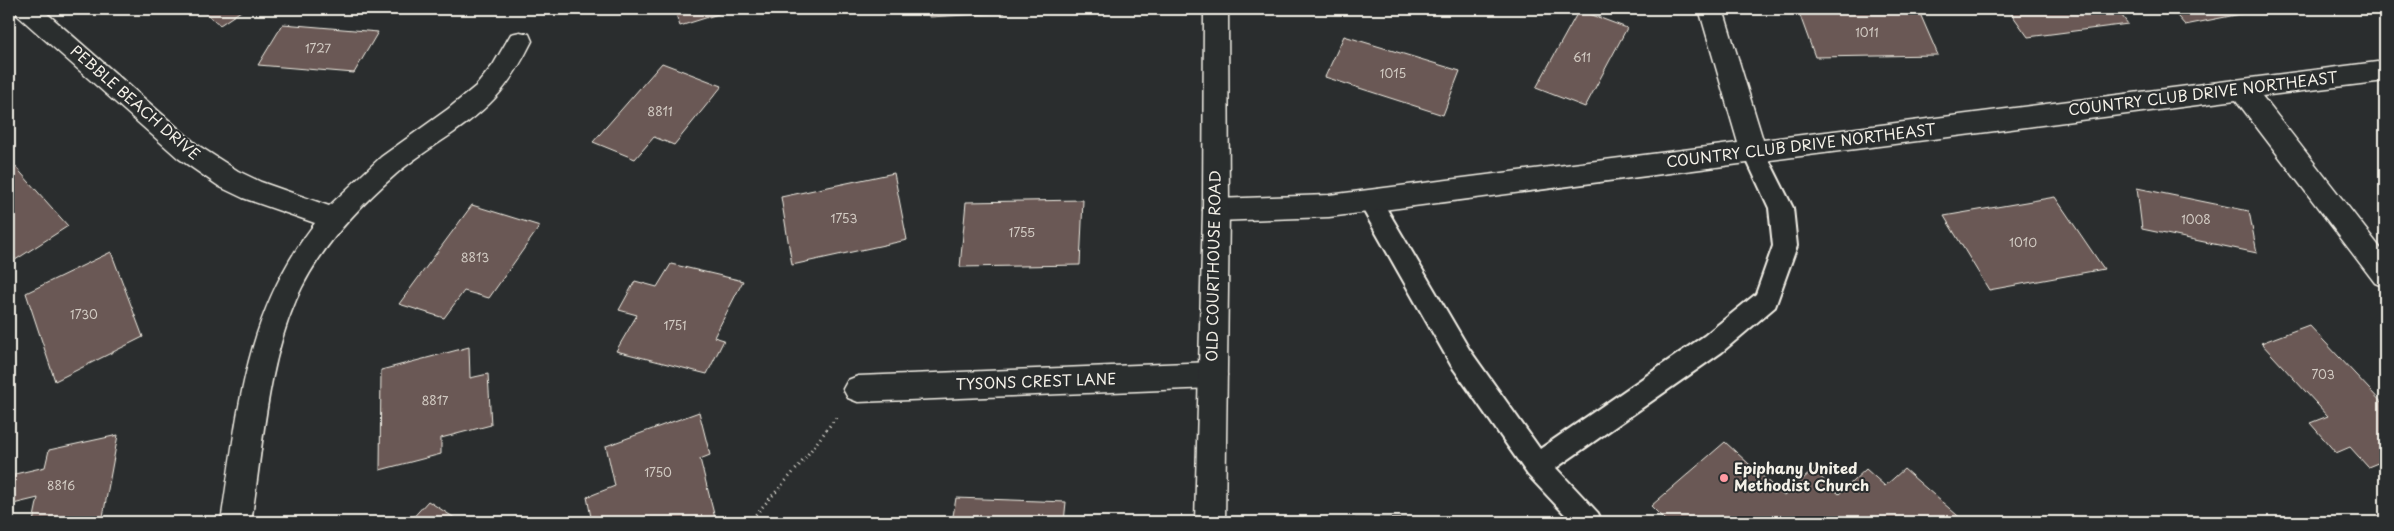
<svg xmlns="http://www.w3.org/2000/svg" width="2394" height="531" viewBox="0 0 2394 531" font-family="'Playpen Sans',sans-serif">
<rect width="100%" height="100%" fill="#2a2d2e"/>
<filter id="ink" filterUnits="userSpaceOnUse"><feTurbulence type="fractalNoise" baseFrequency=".02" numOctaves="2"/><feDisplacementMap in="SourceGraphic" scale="10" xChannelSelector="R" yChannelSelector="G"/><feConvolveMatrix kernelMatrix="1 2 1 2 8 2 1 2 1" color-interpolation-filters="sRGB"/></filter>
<g filter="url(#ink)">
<path fill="#6a5954" stroke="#f4f1e8" d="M201 9H244L220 25Z
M674 9H734L680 26Z
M930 9H1004V13L929 17Z
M1918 9 1938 55 1815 57 1798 10Z
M2008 9H2117L2128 24 2028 37Z
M2171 9H2266L2185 25Z
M1579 10 1627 28 1585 107 1536 88Z
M283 24 378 32 354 73 258 65Z
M1344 36 1460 71 1443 115 1325 77Z
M662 63 722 86 674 145 654 137 635 159 593 142Z
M14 165 68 226 9 264V168Z
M894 173 907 240 792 265 781 197Z
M2137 188 2249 211 2257 253 2142 229Z
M2055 197 2104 269 1989 290 1944 216Z
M1083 200 1080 265 960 267 966 202Z
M472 205 540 226 489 298 464 291 444 318 399 304Z
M111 252 143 337 55 381 26 293Z
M671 264 743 281 714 337 724 340 707 374 616 351 637 315 619 310 635 281 657 287Z
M2309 325 2385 406V460L2368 467 2350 447 2336 453 2310 423 2328 416 2261 343Z
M469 347 470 378 488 374 491 425 441 438V454L380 470 381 370Z
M699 412 710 455 700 459 715 518 704 522H592L587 497 615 486 606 446Z
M118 435 102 522H33L38 498 9 505 15 474 45 467 49 450Z
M1725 442 1784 496 1813 470 1839 494 1866 469 1885 486 1904 469 1965 522H1667L1651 506Z
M956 498 1066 502 1064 522H952Z
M428 501 461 522H409Z
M1424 518 1425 522H1355V519Z"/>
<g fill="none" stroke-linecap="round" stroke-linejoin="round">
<defs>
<path id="lane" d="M1754 143 1762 146 1793 208 1797 246 1775 307 1722 352 1556 468 1598 513 1602 522H1572L1528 475 1451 365 1358 201 1362 194 1370 192 1378 194 1469 349 1540 449 1704 336 1756 294 1773 246 1769 208 1743 152 1746 146Z"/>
<path id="street" d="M14 9H42L196 144 238 171 261 182 329 206 381 157 448 109 476 86 493 65 511 34 520 32 529 34 532 41C522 61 511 81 495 98 467 128 428 147 396 174 356 209 317 251 296 300 266 370 263 448 251 522H221C238 413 244 314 315 223L243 198 220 187 178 158 17 15Z
M1699 9H1723L1763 140 2385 61V81L2262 96 2385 254V287L2375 283 2236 100 1329 217 1216 221 1207 218 1203 210 1207 202 1216 199 1329 195 1738 143Z
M1213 362 1223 366 1227 375 1223 384 1213 388 858 402 848 398 843 389 848 380 858 376Z"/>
<path id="secondary" d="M1204 9H1228L1229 210 1225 522H1195L1203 210Z"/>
</defs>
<use href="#lane" stroke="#f4f1e8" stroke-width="4"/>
<use href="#street" stroke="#f4f1e8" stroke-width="3"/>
<use href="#secondary" stroke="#f4f1e8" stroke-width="3"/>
<path stroke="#f4f1e8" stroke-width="3" stroke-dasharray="1 4" stroke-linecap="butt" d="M749 522 798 467 838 415"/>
<use href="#lane" fill="#2a2d2e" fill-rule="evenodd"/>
<use href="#street" fill="#2a2d2e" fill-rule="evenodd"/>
<use href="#secondary" fill="#2a2d2e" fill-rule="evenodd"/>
</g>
</g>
<circle fill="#ff9aa2" stroke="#2a2d2e" stroke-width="2" cx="1724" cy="478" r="5"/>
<g text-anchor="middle" stroke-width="4" stroke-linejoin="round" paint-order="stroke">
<g font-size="12" fill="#d2cbc3">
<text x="1867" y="37">1011</text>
<text x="318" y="53">1727</text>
<text x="1582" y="62">611</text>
<text x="1393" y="78">1015</text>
<text x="660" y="116">8811</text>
<text x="844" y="223">1753</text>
<text x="2196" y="224">1008</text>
<text x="1022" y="237">1755</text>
<text x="2023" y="247">1010</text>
<text x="475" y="262">8813</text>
<text x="84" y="319">1730</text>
<text x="675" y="330">1751</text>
<text x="2323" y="379">703</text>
<text x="435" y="405">8817</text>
<text x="658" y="477">1750</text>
<text x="61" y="490">8816</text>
</g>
<g font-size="15" fill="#f4f1e8" stroke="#2a2d2e">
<text transform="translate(2203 94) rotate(-7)" y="5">COUNTRY CLUB DRIVE NORTHEAST</text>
<text transform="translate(135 103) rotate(41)" y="5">PEBBLE BEACH DRIVE</text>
<text transform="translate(1801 146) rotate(-7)" y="5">COUNTRY CLUB DRIVE NORTHEAST</text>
<text transform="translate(1214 266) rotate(-89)" y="5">OLD COURTHOUSE ROAD</text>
<text transform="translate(1036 382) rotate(-2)" y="5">TYSONS CREST LANE</text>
</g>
<g font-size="15" font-weight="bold" fill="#f4f1e8" stroke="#2a2d2e" text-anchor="start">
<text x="1734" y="474">Epiphany United<tspan x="1734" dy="17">Methodist Church</tspan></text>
</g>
</g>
<rect width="2394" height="531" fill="none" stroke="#2a2d2e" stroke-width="30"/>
<rect x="15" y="15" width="2364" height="501" fill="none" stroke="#f4f1e8" stroke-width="2" filter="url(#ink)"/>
</svg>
